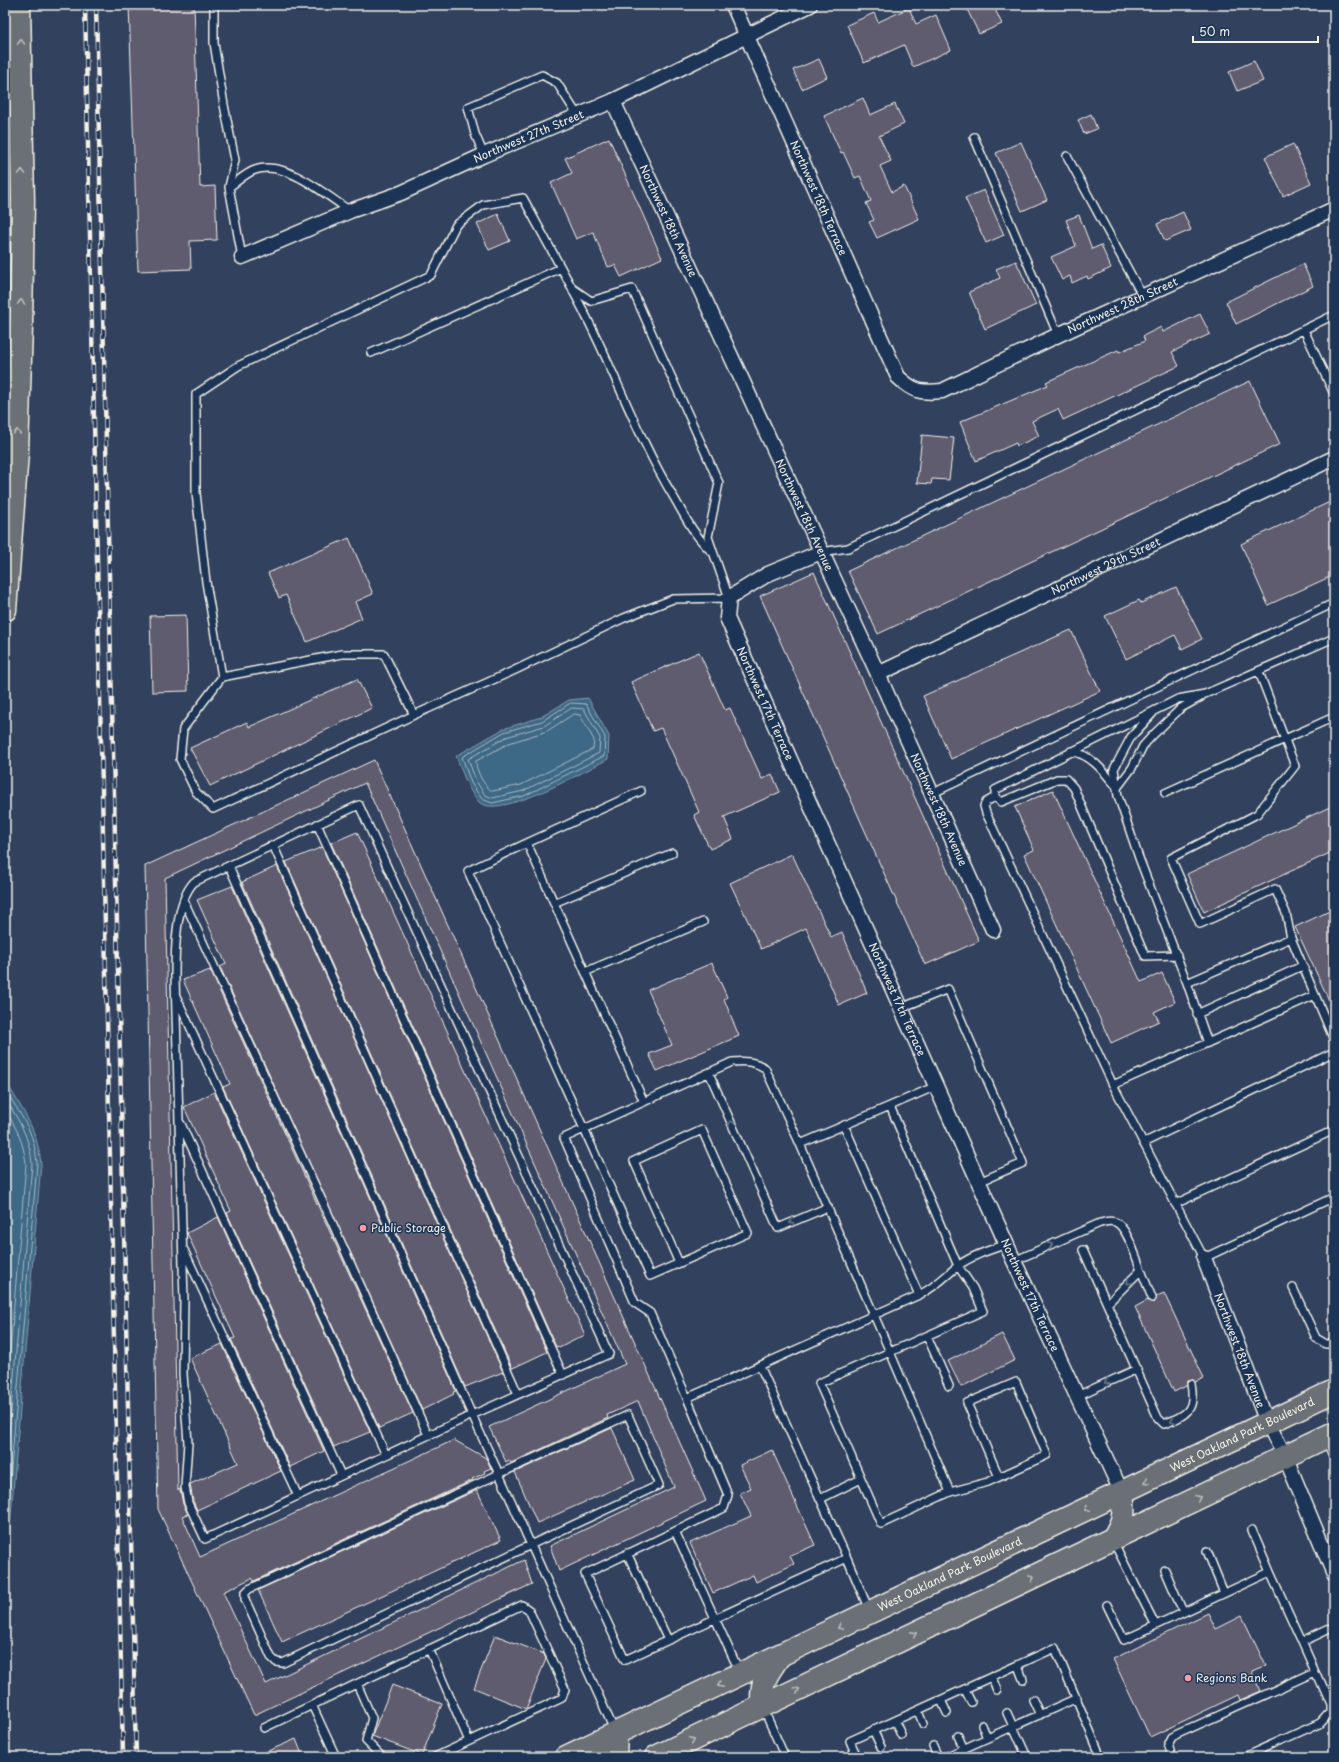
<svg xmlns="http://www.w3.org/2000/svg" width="1339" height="1762" viewBox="0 0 1339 1762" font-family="'Playpen Sans',sans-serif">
<rect width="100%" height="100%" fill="#31415e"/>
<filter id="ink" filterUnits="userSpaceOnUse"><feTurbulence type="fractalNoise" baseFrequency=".025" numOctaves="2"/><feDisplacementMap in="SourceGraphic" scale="8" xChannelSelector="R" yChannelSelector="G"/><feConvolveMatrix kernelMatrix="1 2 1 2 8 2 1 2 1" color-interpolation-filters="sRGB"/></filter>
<g filter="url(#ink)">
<path fill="#3e6786" stroke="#879ead" d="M588 698 609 736 608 759C587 770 498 821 479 802 467 790 462 770 456 756L503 729 541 717 569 700Z
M5 1079C22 1111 37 1126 41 1164L5 1585Z"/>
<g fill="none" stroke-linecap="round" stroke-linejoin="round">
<path stroke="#abbac1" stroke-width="1" d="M571 703 586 704 605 737 604 756 524 796 492 803 482 799 471 783 462 757 504 732 542 721Z
M572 708 584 709 600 738 599 753 523 791 493 798 485 795 476 781 468 759 506 737 544 726Z
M574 714 580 715 594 740 593 749 521 785 493 791C485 789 475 769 476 761L509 743 547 731Z
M5 1088C21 1118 34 1128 37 1164L5 1539
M5 1098C19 1121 30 1137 32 1164L5 1481
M5 1109C16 1127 24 1143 26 1164L5 1411"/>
</g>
<path fill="#615c70" stroke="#f4f1e8" d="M129 5H194L200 187 215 186 217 240 190 241 191 269 138 271Z
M965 5H993L1002 24 979 34Z
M909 8 916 24 936 15 951 50 913 67 904 45 864 63 847 25 874 13 878 22Z
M819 59 827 77 802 89 793 70Z
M1254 61 1263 81 1237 91 1229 72Z
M863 98 870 115 895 104 904 124 879 136 891 161 880 166 892 192 904 186 919 219 877 238 869 222 874 220 866 203 871 201 860 176 855 178 843 152 841 153 824 116Z
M1091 114 1097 129 1084 134 1078 120Z
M609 138 662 258 621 277 615 265 608 267 593 232 576 239 551 183 572 173 565 158Z
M1021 142 1047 200 1022 211 996 153Z
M1293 144 1311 183 1283 196 1265 157Z
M984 190 1004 235 986 243 965 198Z
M1183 212 1191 230 1165 241 1157 224Z
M498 214 510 241 489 250 477 224Z
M1079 215 1092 249 1101 245 1111 268 1088 279 1087 276 1072 283 1070 276 1062 280 1051 257 1076 246 1066 220Z
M1016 261 1036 305 985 329 969 292 1000 278 996 269Z
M1303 264 1313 286 1236 324 1226 302Z
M1200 314 1210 334 1172 352 1179 366 1063 420 1058 409 1032 421 1039 436 1017 446 1016 443 976 461 960 422 1048 385 1046 382 1118 350 1119 352 1145 341 1143 336 1161 327 1163 332Z
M1250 381 1280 444 878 634 848 571Z
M922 435 954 438 949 480 932 479 931 484 917 483Z
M1334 500V575L1268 605 1241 544Z
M349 538 373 594 355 602 362 618 307 642 286 595 279 598 268 573Z
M814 572 979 941 925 965 760 596Z
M1176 587 1202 639 1182 649 1175 635 1126 659 1105 616 1139 600 1141 603Z
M186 615 188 691 152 692 150 616Z
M1071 630 1100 691 951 759 923 696Z
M699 652 725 710 730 708 762 779 772 774 780 792 724 817 733 839 710 849 694 815 699 812 661 728 653 731 631 682Z
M357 679 372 708 210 786 190 748 247 722 249 727Z
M374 760 706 1501 559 1571 550 1546 674 1487 638 1401 607 1415 608 1418 511 1463 509 1460 506 1462 489 1427 625 1364 365 783 165 878 178 1490 180 1489 183 1504 188 1514 182 1516 200 1557 454 1440 486 1458 491 1468 484 1471 485 1473 472 1479 473 1480 254 1581 252 1578 223 1592 266 1684 524 1560 532 1584 254 1715 158 1509 145 866Z
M1053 790 1141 982 1162 973 1175 1002 1154 1012 1159 1021 1111 1043 1024 854 1034 850 1015 807Z
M1334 805V851L1204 912 1187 874Z
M357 832 585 1335 559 1348 558 1346 556 1347 331 843Z
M322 847 547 1352 515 1367 512 1368 286 862Z
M792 854 831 937 842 932 867 993 839 1005 806 928 761 949 730 883Z
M277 866 503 1372 465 1387 242 882Z
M232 886 456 1391 453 1392 454 1394 422 1410 220 967 226 964 197 900Z
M1334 909V1011L1295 927Z
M712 963 727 997 724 999 739 1036 657 1071 649 1054 672 1045 648 990Z
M210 970 413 1413 379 1428 223 1087 230 1084 183 980Z
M214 1092 370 1432 338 1445 334 1447 227 1213 231 1211 184 1107Z
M218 1217 324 1451 290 1467 231 1339 235 1338 187 1233Z
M1164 1293 1204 1378 1195 1382 1192 1379 1188 1380 1186 1386 1174 1392 1135 1307 1148 1300 1154 1302 1157 1296Z
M1002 1334 1015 1360 961 1387 948 1361Z
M222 1344 281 1471 197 1510 193 1501 190 1484 238 1463 190 1358Z
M612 1428 635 1480 537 1523 515 1472Z
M772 1450 815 1545 790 1556 794 1564 756 1582 753 1575 713 1593 690 1543 751 1516 740 1493 751 1488 740 1465Z
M477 1490 501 1540 282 1642 258 1590Z
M1208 1613 1216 1629 1242 1616 1266 1666 1252 1672 1261 1691 1240 1700 1238 1695 1150 1737 1113 1659Z
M495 1635 544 1654 546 1659 526 1709 474 1688Z
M392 1685 442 1704 422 1755 372 1736Z
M296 1739 303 1757H254Z"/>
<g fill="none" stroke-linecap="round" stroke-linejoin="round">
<defs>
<path id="service" d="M214 5V43L224 105 235 160 229 187
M974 137 1058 335
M484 155 475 134 468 107 542 75 557 83 578 116
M1067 156 1143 297
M242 257 229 187C237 182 246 173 255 170 285 159 326 195 350 211
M573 291C610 358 634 431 673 496 686 518 694 536 713 553
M1304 330 1334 394
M371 353 561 268
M821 552 848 548 1334 315
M1259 672 1295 766 1257 814 1171 858 1200 924 1275 889 1286 913 1291 938
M222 677 206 582 196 493V394L238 366 431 275 456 225 483 205 523 198 572 288 591 301 632 289 719 483 708 537 729 598 673 599 624 618 513 671 414 715 213 809 196 792 180 759 183 729 222 677 342 654H384L414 715
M1153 713 1131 737 1114 769 1118 796 1139 858 1187 983
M1071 751C1092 755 1103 771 1116 786
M1117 788 1132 768 1143 746 1152 736 1181 708 1201 697
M1165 793 1334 717
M931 794 1334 603
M995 797 986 802 984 806 986 813 1113 1085
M317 824 563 1375
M527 843 641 791
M273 845 518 1394
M229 866 472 1415 205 1539 188 1503 185 1487 188 1443 183 1374 184 1301 175 978C175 952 175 902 194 882L359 805 609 1354 472 1415 499 1474 628 1415 659 1485 545 1538 516 1552 283 1663 276 1662 271 1657 245 1599V1593L249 1589 499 1474 615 1732
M184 901 326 1209 428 1435
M554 903 672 853
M1177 955 1145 956 1074 788 1066 779H1057L1001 802 995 797V790L1178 699 1205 694 1334 638
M585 972 703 922
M1315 995 1113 1085 1204 1258 1334 1197
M176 996 386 1455
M901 1008 948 989 1023 1163 979 1182
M1197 1014 1302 966
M1208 1043 1187 983 1291 938 1334 1040
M709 1073 778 1228 828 1207
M644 1102 527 843 468 871 650 1276 748 1233 702 1130 634 1161 679 1263
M890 1106 800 1144 890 1352 983 1311 973 1288 958 1266 890 1106 936 1086
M181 1124 341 1475
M844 1125 919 1295
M1143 1143 1334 1052
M1175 1204 1334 1130
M184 1250 298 1496
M1083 1250 1158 1418 1164 1424C1187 1415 1196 1410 1191 1384
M1014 1261 1100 1223C1105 1222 1110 1220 1115 1222 1127 1226 1136 1258 1141 1270L1108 1303
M1141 1270 1152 1298
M1293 1288 1316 1338 1326 1344H1334
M927 1336 949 1386
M760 1366 847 1558
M1077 1396 1137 1369
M687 1398 650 1313 635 1303 564 1138 732 1062C745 1061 754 1061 765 1068L800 1144
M1326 1440 1334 1458
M950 1492 890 1352 819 1383 881 1524 950 1492 988 1482 1047 1455 1016 1382 967 1403 999 1477
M820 1499 861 1479
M675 1531 740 1673
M1113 1541 1155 1624
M1207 1551 1224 1593
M627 1553 668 1640
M1165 1570 1183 1612
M1270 1572 1302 1642 1334 1627
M1107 1605 1124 1640 1270 1572 1252 1530
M869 1610 847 1558 625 1660 585 1574 724 1508 728 1495 687 1398 919 1295C937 1286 944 1277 959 1265 973 1255 990 1250 1007 1244
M429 1649 469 1741
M1018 1666 1023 1679
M992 1678 997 1690
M357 1684 372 1718 366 1741 382 1757
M965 1690 971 1702
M941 1700 947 1713
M1033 1700 1040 1715
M312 1705 336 1757
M763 1708 785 1757
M918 1711 923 1724
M1007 1713 1027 1757
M895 1721 901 1735
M982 1725 987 1738
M264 1728 522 1605 529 1610 565 1689 562 1698 435 1757
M873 1730 881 1747
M958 1736 964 1749
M933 1746 938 1757
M857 1757 850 1741 1055 1648 1101 1757
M945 1757 1077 1698
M1172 1757 1168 1743 1171 1737 1315 1672
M1244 1757 1320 1723 1330 1712V1705L1302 1642"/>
<g id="minor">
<path id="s1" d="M733 5 898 377C914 392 921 393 942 391L1058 335 1334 209"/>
<path id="s2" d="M613 101 878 674 993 930"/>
<path id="s3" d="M242 257 350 211 401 193 484 155 613 101 810 5"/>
<path id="s4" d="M821 552 768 574 729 598 727 618 1014 1261 1122 1493"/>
<path id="s5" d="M878 674 1334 458"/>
<path id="s6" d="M1204 1258 1267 1422 1285 1456 1334 1574"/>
</g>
<g id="primary">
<path d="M1113 1539C1124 1520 1125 1515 1122 1493"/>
<path d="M762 1707C761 1680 765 1677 780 1655"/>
<path id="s7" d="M566 1757 1334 1391"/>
<path d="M615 1757 616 1734"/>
<path d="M656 1757 1334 1433"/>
</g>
<path id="motorway" d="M5 610 17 453 21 327 23 201 19 5"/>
</defs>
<use href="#service" stroke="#f4f1e8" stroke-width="10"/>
<use href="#minor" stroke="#f4f1e8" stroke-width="17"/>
<use href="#primary" stroke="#f4f1e8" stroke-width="25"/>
<use href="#motorway" stroke="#f4f1e8" stroke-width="25"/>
<use href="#service" stroke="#1d3557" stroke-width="7"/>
<use href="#minor" stroke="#1d3557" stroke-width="14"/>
<use href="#primary" stroke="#6a7074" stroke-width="22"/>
<use href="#motorway" stroke="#6a7074" stroke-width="22"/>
<defs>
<path id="rail" d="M85 5 123 1757
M96 5 136 1757"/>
</defs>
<use href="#rail" stroke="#f4f1e8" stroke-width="4.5"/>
<use href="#rail" stroke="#1d3557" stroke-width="3" stroke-dasharray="9" stroke-linecap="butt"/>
</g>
<defs><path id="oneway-chevron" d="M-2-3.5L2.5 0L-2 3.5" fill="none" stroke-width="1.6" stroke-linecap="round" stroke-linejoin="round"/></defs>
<g stroke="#bdbdba">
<use href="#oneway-chevron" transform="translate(21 42) rotate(-91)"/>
<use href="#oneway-chevron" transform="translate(22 172) rotate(-90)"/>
<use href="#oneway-chevron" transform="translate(21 302) rotate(-89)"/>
<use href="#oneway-chevron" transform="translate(17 432) rotate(-88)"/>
<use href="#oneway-chevron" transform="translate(1147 1481) rotate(154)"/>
<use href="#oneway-chevron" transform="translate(1198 1498) rotate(-26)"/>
<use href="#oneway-chevron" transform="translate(1087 1509) rotate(155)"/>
<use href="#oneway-chevron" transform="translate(1032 1578) rotate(-25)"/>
<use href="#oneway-chevron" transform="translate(840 1627) rotate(155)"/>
<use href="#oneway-chevron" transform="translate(914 1634) rotate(-26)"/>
<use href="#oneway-chevron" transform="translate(720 1685) rotate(155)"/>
<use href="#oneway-chevron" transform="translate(797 1690) rotate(-26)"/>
<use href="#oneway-chevron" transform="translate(692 1740) rotate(-26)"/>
</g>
<g stroke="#68778a">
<use href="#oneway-chevron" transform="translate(1139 755) rotate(-64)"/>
<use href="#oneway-chevron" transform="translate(731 1123) rotate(-114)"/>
<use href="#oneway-chevron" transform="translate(792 1222) rotate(157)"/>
<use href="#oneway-chevron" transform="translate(1050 1245) rotate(-24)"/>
<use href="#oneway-chevron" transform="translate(1129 1282) rotate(135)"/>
<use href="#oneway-chevron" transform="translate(1107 1382) rotate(156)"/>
<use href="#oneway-chevron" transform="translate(1173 1421) rotate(158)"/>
</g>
</g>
<g fill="#ff9aa2" stroke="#1d3557" stroke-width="1.5">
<circle cx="363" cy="1228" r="4"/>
<circle cx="1188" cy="1678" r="4"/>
</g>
<g text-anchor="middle" stroke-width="3" stroke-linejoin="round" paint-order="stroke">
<g font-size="11" fill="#f4f1e8" stroke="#1d3557">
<text dy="4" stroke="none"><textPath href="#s3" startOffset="311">Northwest 27th Street</textPath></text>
<text dy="4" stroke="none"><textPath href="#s1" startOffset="211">Northwest 18th Terrace</textPath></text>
<text dy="4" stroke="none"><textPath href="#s2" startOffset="132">Northwest 18th Avenue</textPath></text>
<text dy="4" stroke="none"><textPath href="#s1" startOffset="655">Northwest 28th Street</textPath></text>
<text dy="4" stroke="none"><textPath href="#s2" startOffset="456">Northwest 18th Avenue</textPath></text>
<text dy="4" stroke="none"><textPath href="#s5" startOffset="252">Northwest 29th Street</textPath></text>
<text dy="4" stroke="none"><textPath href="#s4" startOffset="217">Northwest 17th Terrace</textPath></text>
<text dy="4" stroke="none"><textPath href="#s2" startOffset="780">Northwest 18th Avenue</textPath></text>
<text dy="4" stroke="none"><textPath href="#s4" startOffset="541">Northwest 17th Terrace</textPath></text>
<text dy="4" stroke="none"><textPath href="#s4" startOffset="865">Northwest 17th Terrace</textPath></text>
<text dy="4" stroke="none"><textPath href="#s6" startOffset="99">Northwest 18th Avenue</textPath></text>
<text dy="4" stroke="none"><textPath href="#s7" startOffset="749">West Oakland Park Boulevard</textPath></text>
<text dy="4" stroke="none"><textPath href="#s7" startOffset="425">West Oakland Park Boulevard</textPath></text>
</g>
<g font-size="11" fill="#f4f1e8" stroke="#1d3557" text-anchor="start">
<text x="371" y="1232">Public Storage</text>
<text x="1196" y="1682">Regions Bank</text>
</g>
</g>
<rect width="1339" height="1762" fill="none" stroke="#1d3557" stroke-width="20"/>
<rect x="10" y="10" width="1319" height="1742" fill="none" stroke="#f4f1e8" stroke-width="1.5" filter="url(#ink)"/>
<path d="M1193 36v6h125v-6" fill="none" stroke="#f4f1e8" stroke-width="2"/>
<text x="1199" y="36" font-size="12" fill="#f4f1e8" stroke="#1d3557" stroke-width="3" paint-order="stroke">50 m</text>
</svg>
